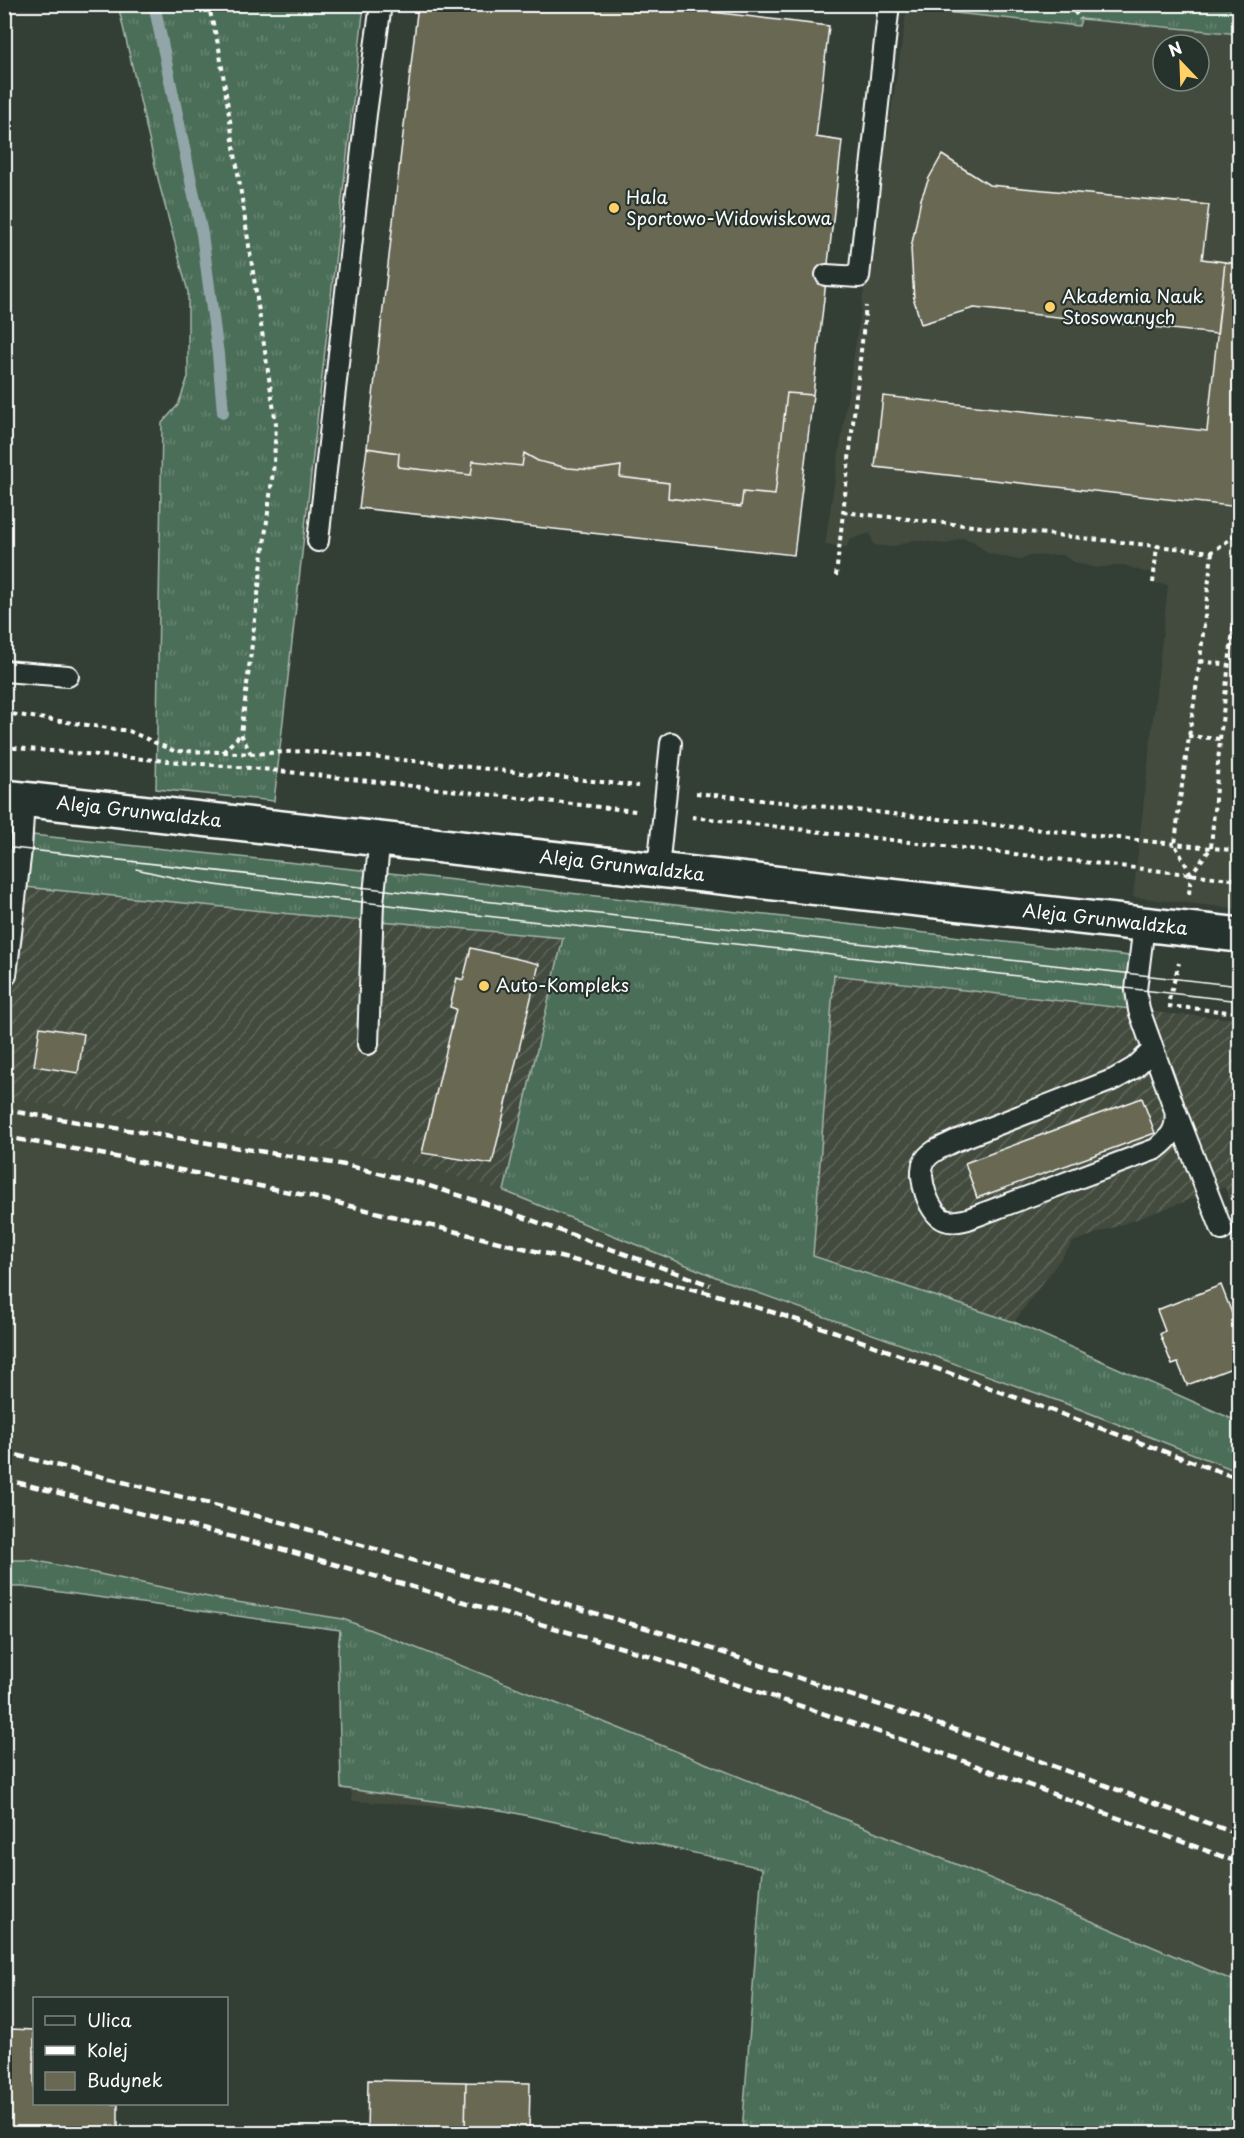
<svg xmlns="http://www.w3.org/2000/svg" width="1244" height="2138" viewBox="0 0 1244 2138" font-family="'Playpen Sans',sans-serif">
<defs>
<pattern id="industrial-furrows" width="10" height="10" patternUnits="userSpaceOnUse" patternTransform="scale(1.5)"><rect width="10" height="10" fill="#434b3e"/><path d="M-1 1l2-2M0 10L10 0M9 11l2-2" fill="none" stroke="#5f665b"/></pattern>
<pattern id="grass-tufts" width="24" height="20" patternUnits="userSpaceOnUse" patternTransform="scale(1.5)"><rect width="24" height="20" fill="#4c6e58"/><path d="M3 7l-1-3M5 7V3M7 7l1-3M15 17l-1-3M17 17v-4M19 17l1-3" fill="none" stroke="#678471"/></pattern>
</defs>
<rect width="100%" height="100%" fill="#333e35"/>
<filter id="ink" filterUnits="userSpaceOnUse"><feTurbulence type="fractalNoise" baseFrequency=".0167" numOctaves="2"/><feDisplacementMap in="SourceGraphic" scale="12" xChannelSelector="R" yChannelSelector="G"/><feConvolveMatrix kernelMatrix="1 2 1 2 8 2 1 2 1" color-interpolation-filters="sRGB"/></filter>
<g filter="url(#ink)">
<path fill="#434b3e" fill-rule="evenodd" d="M907 8 1079 26 1080 19 1239 34V909L1133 897 1168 585 1153 583 1154 572H1144L1124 565 1095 568 1074 562 1063 555 1030 556 1018 560 987 553 973 541 962 538 946 544 913 540 892 547 874 545 870 533 849 540 847 548 825 544ZM1163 45H1199V81H1163Z
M4 885 407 1162 504 1191 527 1093 915 1288 1014 1322 1239 1442V2015L762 1868 506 1811 352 1801 340 1630 23 1587H5Z"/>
<path fill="url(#industrial-furrows)" d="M4 885 352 920 392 922 563 938 504 1191 407 1162 5 1097Z
M833 975 1172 1014 1239 1019V1228L1225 1187 1073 1242 1014 1322 813 1256Z"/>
<path fill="url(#grass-tufts)" stroke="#a6b6ac" stroke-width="1.5" d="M907 4 1239 5V34L1081 19 1079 26 907 8Z
M118 5H364L274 801 156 789 162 423 178 405 188 377V292L160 187Z
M4 832 427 877 1139 957V1010L834 975 813 1256 1014 1322 1239 1422V1472L1064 1403 728 1282 504 1191 563 938 392 922 352 920 5 885Z
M5 1560H33L218 1599 343 1619 596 1719 963 1867 1239 1983V2133H742L762 1868 506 1811 341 1788 338 1650 340 1630 23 1587H5Z"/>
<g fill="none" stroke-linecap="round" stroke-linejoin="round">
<path stroke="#92a5a9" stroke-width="12" d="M154 4 202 234 218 354 223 412"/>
</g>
<path fill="#686853" stroke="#fff" stroke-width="1.5" d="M418 4H644L829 26 816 137 842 141 813 395 787 393 775 495 743 492 741 507 668 498 669 483 620 477 621 466 594 470 568 468 538 461 524 453 522 466 473 461 471 475 398 467 399 453 367 448Z
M942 155 989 185 1209 205 1202 259 1225 262 1217 334 974 308 921 324 914 300 911 248 921 199 929 178Z
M1225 262 1240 264V507L875 467 883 396 1207 431Z
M787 393 813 395 794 555 359 508 367 448 399 453 398 467 471 475 473 461 522 466 524 453 538 461 568 468 594 470 621 466 620 477 669 483 668 498 741 507 743 492 775 495Z
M471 948 539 964 492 1164 422 1153 456 1009 450 1007 457 978 463 980Z
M40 1027 84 1034 78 1073 34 1066Z
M1142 1098 1155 1133 977 1198 965 1163Z
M1221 1285 1240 1334V1365L1187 1385 1178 1363 1172 1365 1160 1334 1165 1331 1157 1310Z
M11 2029 34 2030V2104H118V2134H8Z
M368 2080 466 2082 465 2134H367Z
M466 2082 530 2083 529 2134H465Z"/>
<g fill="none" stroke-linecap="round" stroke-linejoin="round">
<defs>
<path id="service" d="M826 275 859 277 889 4
M318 541 366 114 381 4
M4 671 68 676
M658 869 671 743
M1144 925 1136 990 1139 1010 1175 1110C1178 1129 1171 1137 1156 1149L968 1219C960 1221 952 1223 945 1220 929 1214 917 1177 924 1162 929 1151 945 1146 955 1141L1115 1079 1134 1068 1153 1050
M6 975 21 849 24 799
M368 1044 373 903 380 838
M1176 1112 1222 1230"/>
<g id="secondary">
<path id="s1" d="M4 797 1240 935"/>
</g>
</defs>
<use href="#service" stroke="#fff" stroke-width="24"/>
<use href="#secondary" stroke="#fff" stroke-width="38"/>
<path stroke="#fff" stroke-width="4" stroke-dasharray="4.5 4.5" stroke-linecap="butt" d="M208 4 219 48 276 424 274 463 241 734 251 754
M1069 4 1080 19
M843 512 1212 552 1240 532
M836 576 866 306
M1153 583 1157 546
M1200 661 1229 665
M4 713 129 731 174 751 223 752 251 754 304 751 425 762 638 786
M1188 736 1220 739
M4 747 261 769 636 811
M223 752 241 734
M696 793 1240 851
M692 817 1240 880
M1191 874 1175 845 1179 806 1200 661 1212 552
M1189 894 1191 874 1211 848 1220 739 1240 570
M1169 1000 1179 963
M1168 1006 1240 1013"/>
<use href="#service" stroke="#26332d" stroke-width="20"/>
<use href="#secondary" stroke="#26332d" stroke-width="33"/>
<path stroke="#fff" stroke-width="1.5" d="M4 847 1240 986
M136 869 189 881 229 887 1240 1001"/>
<path stroke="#fff" stroke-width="4.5" stroke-dasharray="9 4.5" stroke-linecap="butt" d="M4 1110 345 1165 420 1183 487 1204 710 1285
M4 1137 86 1151 309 1196 717 1295 836 1332 1240 1479
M4 1452 293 1525 673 1636 958 1731 1240 1835
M4 1479 292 1552 647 1655 939 1752 1240 1863"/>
</g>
</g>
<g fill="#ffd166" stroke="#26332d" stroke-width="2">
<circle cx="614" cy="208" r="6"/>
<circle cx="1050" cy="307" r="6"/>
<circle cx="484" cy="986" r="6"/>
</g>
<g text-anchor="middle" stroke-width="4.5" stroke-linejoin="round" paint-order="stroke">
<g font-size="18" fill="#fff" stroke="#26332d" text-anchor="start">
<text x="626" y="204">Hala<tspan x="626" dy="21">Sportowo-Widowiskowa</tspan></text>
<text x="1062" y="303">Akademia Nauk<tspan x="1062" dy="21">Stosowanych</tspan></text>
<text x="496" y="992">Auto-Kompleks</text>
</g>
<g font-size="18" fill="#fff" stroke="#26332d">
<text dy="6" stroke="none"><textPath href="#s1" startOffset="136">Aleja Grunwaldzka</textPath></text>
<text dy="6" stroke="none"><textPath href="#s1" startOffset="622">Aleja Grunwaldzka</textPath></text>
<text dy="6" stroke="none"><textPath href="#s1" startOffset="1108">Aleja Grunwaldzka</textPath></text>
</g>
</g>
<rect width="1244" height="2138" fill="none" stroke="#26332d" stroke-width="24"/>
<rect x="12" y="12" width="1220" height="2114" fill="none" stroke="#fff" stroke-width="2" filter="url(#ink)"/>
<rect x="33" y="1997" width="195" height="108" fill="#26332d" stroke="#7d8581" stroke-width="1.5"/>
<rect x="45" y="2016" width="30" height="9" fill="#26332d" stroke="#7d8581" stroke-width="1.5"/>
<text x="87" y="2027" font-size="18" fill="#ffffff">Ulica</text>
<rect x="45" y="2046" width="30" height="9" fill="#ffffff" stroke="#7d8581" stroke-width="1.5"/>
<text x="87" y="2057" font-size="18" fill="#ffffff">Kolej</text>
<rect x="45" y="2072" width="30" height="18" fill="#686853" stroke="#7d8581" stroke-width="1.5"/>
<text x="87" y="2087" font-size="18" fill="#ffffff">Budynek</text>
<g transform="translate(1181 63) rotate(337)"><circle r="28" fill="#26332d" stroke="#7d8581" stroke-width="1.5"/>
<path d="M0-4.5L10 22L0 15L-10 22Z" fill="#ffd166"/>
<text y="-9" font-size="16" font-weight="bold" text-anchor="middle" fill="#ffffff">N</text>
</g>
</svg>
